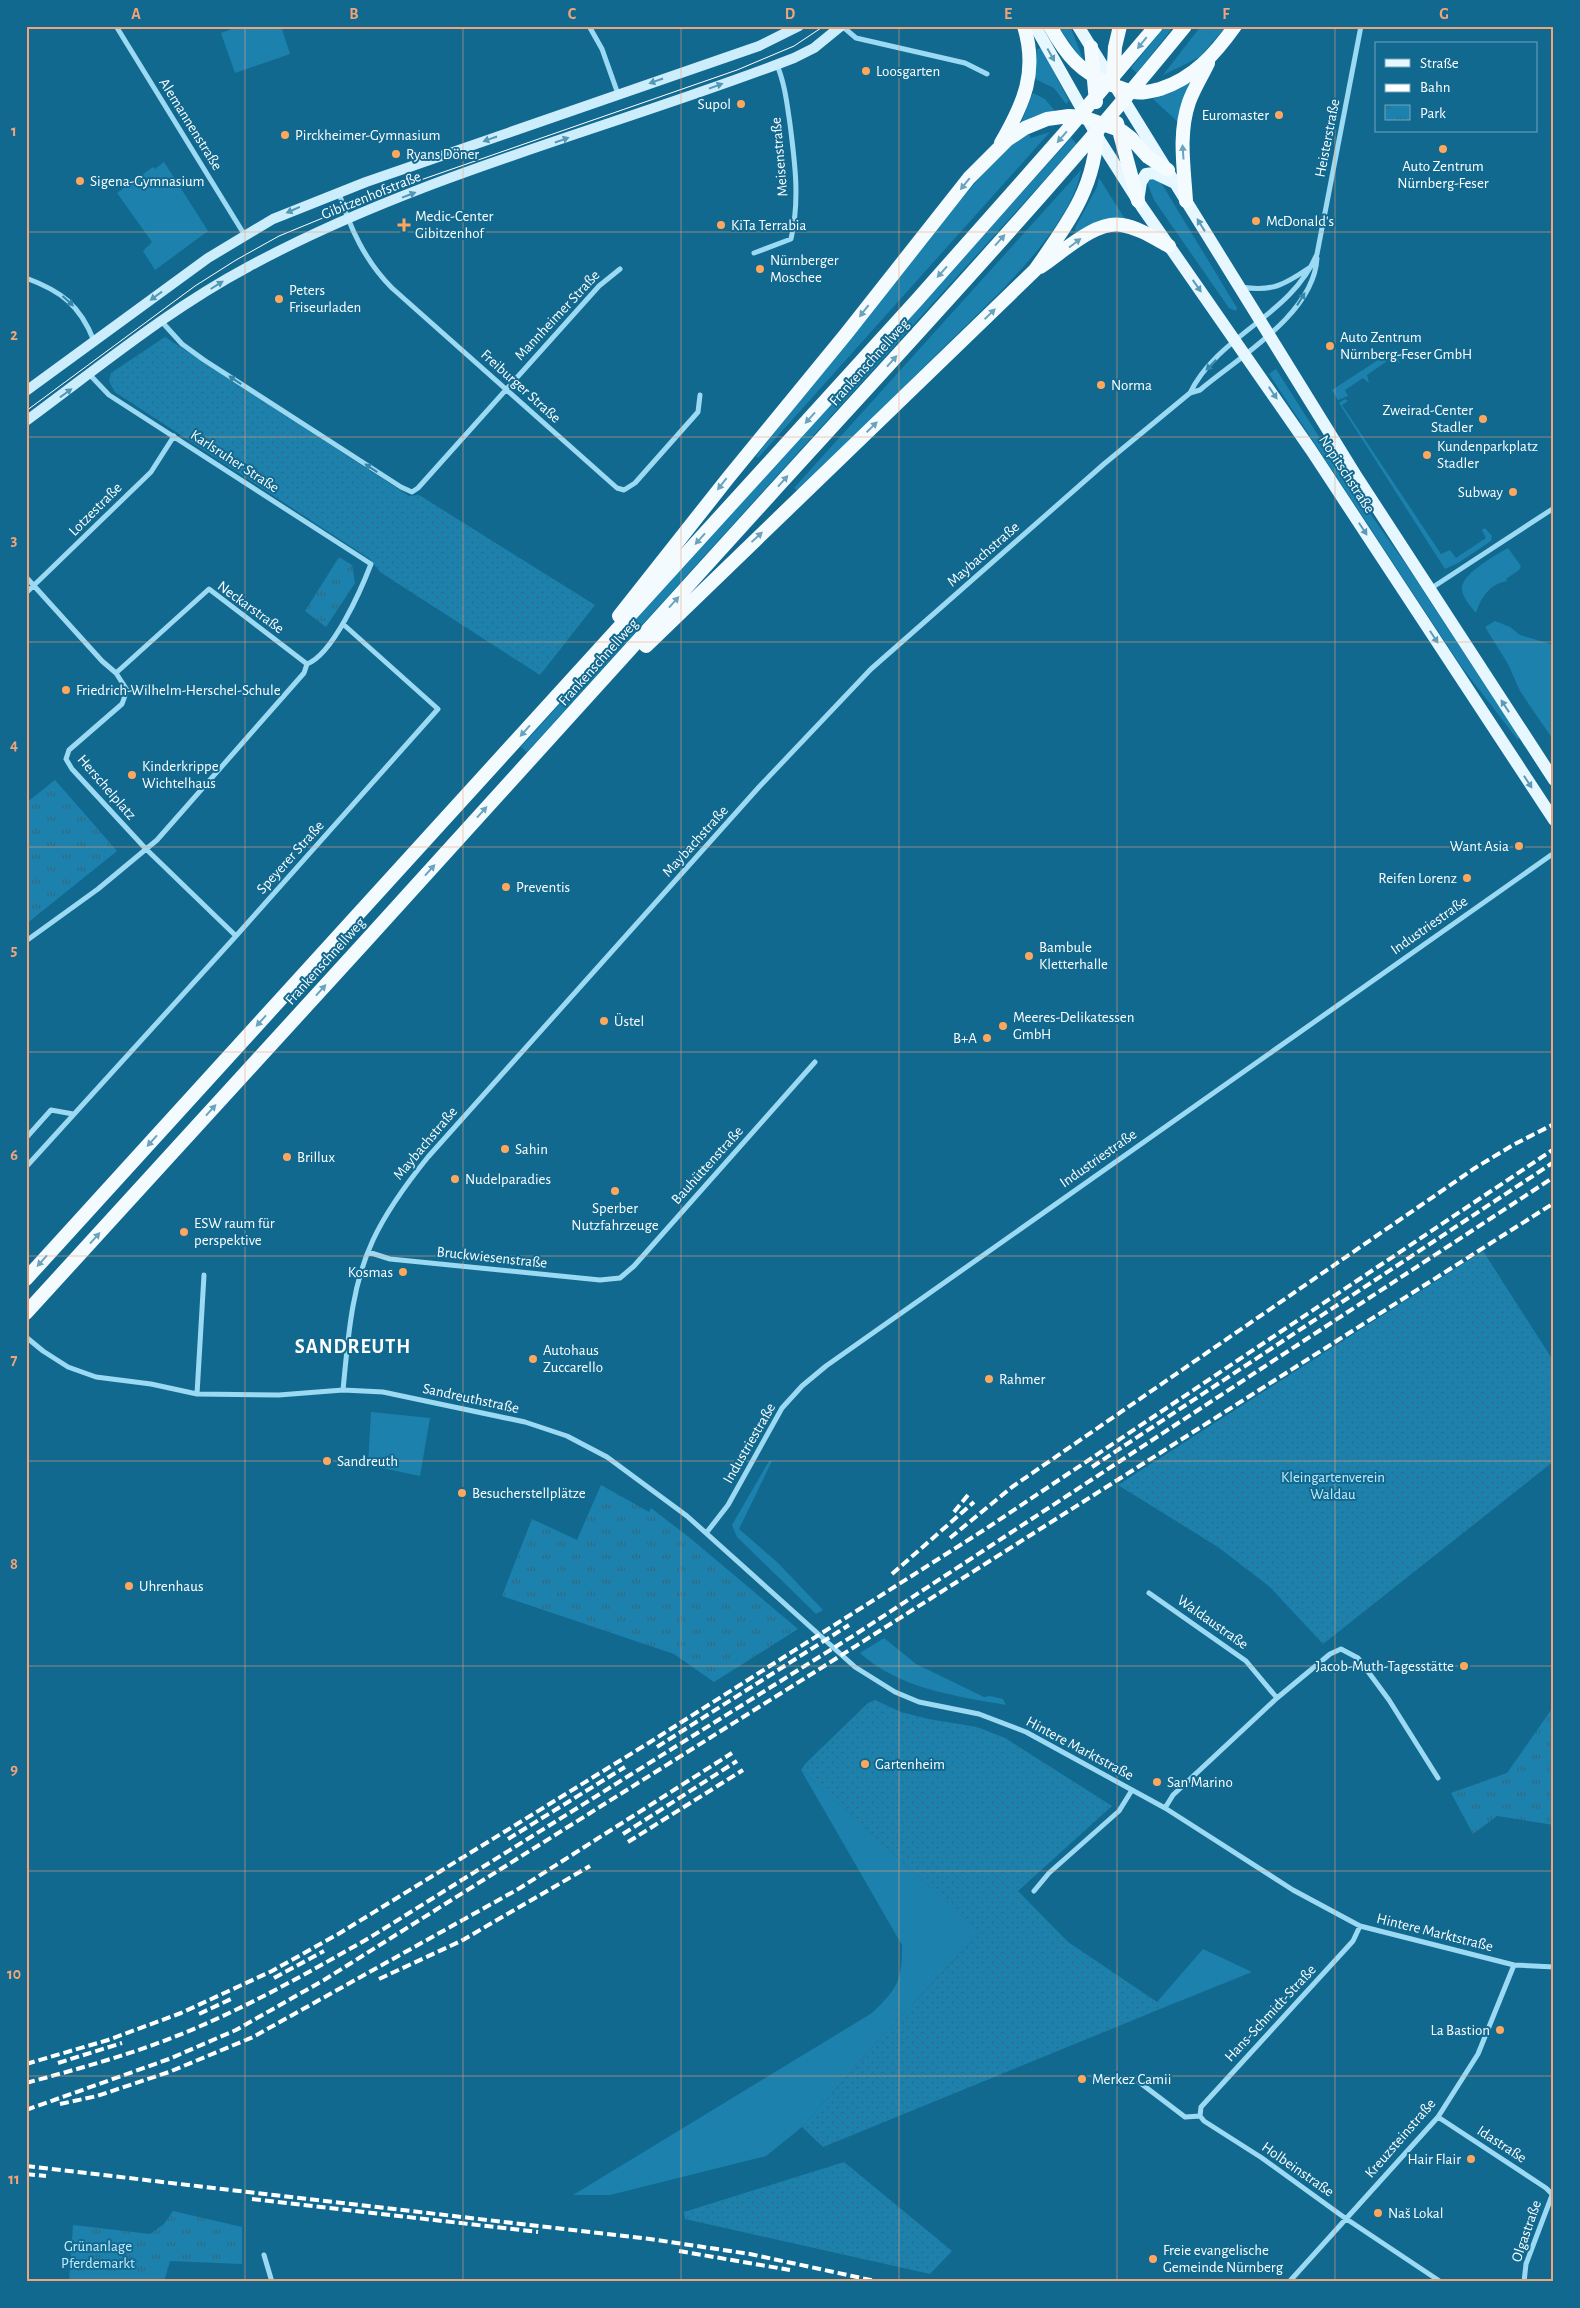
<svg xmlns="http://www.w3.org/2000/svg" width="1580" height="2308" viewBox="0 0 1580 2308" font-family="'Alegreya Sans',sans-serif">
<defs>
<pattern id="park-tufts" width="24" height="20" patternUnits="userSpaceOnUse" patternTransform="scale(1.25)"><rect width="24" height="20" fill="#1c82ad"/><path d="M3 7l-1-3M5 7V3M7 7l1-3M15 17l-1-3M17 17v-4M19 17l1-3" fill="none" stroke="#326a81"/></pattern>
<pattern id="garden-dots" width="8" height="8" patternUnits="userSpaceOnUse" patternTransform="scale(1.25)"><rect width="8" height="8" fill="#1c82ad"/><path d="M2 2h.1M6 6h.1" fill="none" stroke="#326a81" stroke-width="1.8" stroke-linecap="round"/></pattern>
</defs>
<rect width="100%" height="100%" fill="#116990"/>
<path fill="#1c82ad" d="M240 26H281L290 54 235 73 221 33Z
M1058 26H1070L1083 59 1082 60Z
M1165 26H1174L1137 73 1131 68Z
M1201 26H1226L1200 57 1163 75Z
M1041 48 1069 101 1066 104 1054 88 1035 79 1037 49Z
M1196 79 1180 124 1153 99 1169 93Z
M1033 93 1045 99 1055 111 1032 117 1021 123Z
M1050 132 758 458 756 456 943 221 993 162 1014 143 1029 134 1031 138Z
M1071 138 1077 144 527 752 521 747Z
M164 162 208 231 155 270 143 251 152 242 117 193 153 167 155 169Z
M1081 170C1071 230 989 302 946 345 897 394 848 443 798 491L794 488Z
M1099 178 1125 219H1108L1076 232 1075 228 1097 187Z
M1151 178 1160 181 1163 186 1237 308 1236 311 1229 308 1154 200 1147 182Z
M1395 349 1400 364 1393 357 1367 375 1369 383 1363 378 1345 390 1348 396 1338 400 1332 390Z
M1276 369 1347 481 1405 563 1519 737 1518 740 1461 666 1269 374Z
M1345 399 1348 401 1342 405 1441 554 1450 550 1456 558 1486 538 1482 530 1485 528 1492 536 1491 541 1458 563 1445 569 1339 403Z
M1508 548 1521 566 1519 570 1506 579 1507 581C1490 584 1481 597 1476 613 1471 607 1462 597 1462 589 1461 574 1496 555 1508 548Z
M1495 621 1510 627 1520 635 1554 645V741L1520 691 1508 664 1485 627Z
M371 1412 430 1418 420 1476 368 1465Z
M769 1461H772L739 1529 778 1563 823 1610 816 1614 737 1537 732 1525Z
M884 1638 916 1664 984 1697 990 1696 1003 1699 1006 1705C956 1696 900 1689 860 1653Z
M801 1770 980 1932 885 2033 802 2127 766 2156 610 2195H573L872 2013C898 1988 902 1981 902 1945Z
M1203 1949 1252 1972 1170 2005 1157 2002Z"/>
<path fill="url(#park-tufts)" d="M339 557 352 565 355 583 326 627 305 611Z
M55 780 117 851 26 924V803Z
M601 1485 649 1512 651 1508 690 1538 798 1629 714 1682 674 1654 502 1596 532 1519 577 1540Z
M1554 1706V1825L1497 1816 1473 1834 1451 1793 1507 1773Z
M173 2211 242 2227V2264L170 2261 164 2282H69L73 2225 150 2234 164 2224Z"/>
<path fill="url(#garden-dots)" d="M165 337 409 496 419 495 595 605 540 675 380 572 370 559 115 392 109 381 111 373Z
M1483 1251 1554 1362V1461L1323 1644 1270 1587 1218 1547 1118 1485Z
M875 1700 901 1712 928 1719 977 1727 1005 1738 1112 1806 1018 1891 1068 1942 1157 2002 1170 2005 823 2147 802 2127 885 2033 980 1932 801 1770 806 1763 868 1703Z
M844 2162 952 2251 930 2274 685 2219 684 2212Z"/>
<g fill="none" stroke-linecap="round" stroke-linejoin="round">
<path stroke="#9cd9f2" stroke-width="5" d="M116 26 244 234
M589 26 602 49 618 94
M842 26 856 38 965 63 987 74
M339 193C350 228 365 261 392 288L617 488 624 490 635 483 698 412 700 395
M754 253 791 239C800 200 795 163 790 124 787 104 785 84 777 65
M26 278C61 291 80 305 94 341
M1241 287C1272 292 1284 285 1309 268
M162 322 182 344 204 360 401 487 412 492 418 488 599 286 620 269
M1190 393 1200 390C1239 357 1314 314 1317 258
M26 577 102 661 116 673 127 690 122 704 69 750 66 759 72 769 145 848 236 936
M1430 589 1554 508
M26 593 151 472 174 436
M116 673 209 589 307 664
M26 941 98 889 157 840 304 673 307 664C333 654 361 590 371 564L109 395 90 375
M26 1138 51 1110 73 1114
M26 1167 236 936 438 709 343 624
M368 1252 390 1259 600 1280 620 1278 634 1266 815 1062
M26 1337 43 1351 68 1367 96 1377 151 1384 197 1394 279 1395 343 1390 383 1392 525 1422 567 1436 607 1457 687 1516 855 1667 895 1692 919 1702 979 1714 1026 1732 1165 1808 1293 1890 1360 1926 1514 1965 1554 1967
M343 1390C348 1340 351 1287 373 1240 387 1210 407 1183 428 1157L759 787 871 669 1104 464 1190 393C1218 335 1291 316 1317 254L1361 26
M197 1394 204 1275
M707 1532 728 1505 782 1408 802 1386 826 1366 1554 853
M1149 1593 1246 1661 1277 1698
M1165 1808 1173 1795 1277 1698 1330 1654 1341 1649 1358 1658 1389 1700 1438 1778
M1034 1891 1049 1873 1119 1811 1132 1790
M1139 2082 1185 2117 1200 2116 1204 2121 1262 2158 1345 2218 1441 2282
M1200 2116 1201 2107 1353 1941 1360 1926
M1438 2117 1546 2188 1551 2193
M264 2255 272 2282
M1289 2282 1438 2117 1478 2054 1514 1965
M1524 2282 1526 2264 1554 2190"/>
<path stroke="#cbedfc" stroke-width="10" d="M26 391 208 258 273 219 366 182 759 46 799 26
M26 421C98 368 169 309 248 267 419 174 613 128 794 58L814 48 841 26"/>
<path stroke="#e7f7ff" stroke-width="12" d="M1035 26 1100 141 1142 207 1311 450 1554 820
M1078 26 1355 474 1554 780
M1138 201 1141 182 1146 174 1154 173 1175 183"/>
<path stroke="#f3fbff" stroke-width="14" d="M1050 26C1067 56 1080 72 1112 85 1119 87 1127 91 1134 92 1142 94 1152 91 1160 89 1194 78 1215 54 1235 26
M1091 47 1096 102
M1113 80 1115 47 1120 26
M1117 123 1138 201
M1001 143C1024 103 1038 72 1024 26
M1186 201C1184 168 1178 134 1189 102 1194 88 1202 76 1208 63
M1040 267C1062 253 1095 220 1122 225 1139 228 1154 238 1169 246
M619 616 728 478 846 334 969 178 1007 140 1025 128 1047 119 1069 116 1083 117 1122 131 1131 138 1148 157 1168 170
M646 646 1035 270C1067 224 1096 188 1097 129
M26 1279 917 300 1064 134 1156 26
M26 1313C275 1041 523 769 770 495 910 341 1053 188 1185 26"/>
<path stroke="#fff" stroke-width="1" d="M26 411 195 286 236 260 279 236 386 192 737 70 794 46 824 26"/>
<path stroke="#fff" stroke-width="4" stroke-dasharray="9 4" stroke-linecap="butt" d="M1092 1467 1554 1162
M954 1512 968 1495
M950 1538 1012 1487 1475 1168 1513 1145 1554 1124
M892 1574 974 1502
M657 1747 849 1625
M623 1834 737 1761
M508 1839 625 1767
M628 1842 743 1770
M274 1978 324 1951
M379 1979 461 1941 590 1866
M199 2014 231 1999
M58 2063 122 2043
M26 2064 108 2040 181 2013 272 1971 340 1933 647 1744 984 1530 1554 1149
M26 2083C67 2072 107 2061 147 2047 225 2020 297 1979 369 1938L856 1634 1554 1177
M60 2104 97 2096 169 2072 253 2037 520 1888 732 1753
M26 2110 169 2059 236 2030 324 1980 818 1670 1554 1203
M26 2166 650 2239 750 2254 880 2282
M26 2174 46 2176
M252 2199 538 2232
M679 2251 790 2270"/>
</g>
<defs><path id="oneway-solid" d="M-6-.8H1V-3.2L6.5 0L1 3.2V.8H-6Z" transform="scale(1.25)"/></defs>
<g fill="#6ba3bc">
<use href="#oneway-solid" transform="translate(1142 43) rotate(129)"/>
<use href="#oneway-solid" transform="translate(1062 137) rotate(131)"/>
<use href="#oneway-solid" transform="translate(1183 152) rotate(-94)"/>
<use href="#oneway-solid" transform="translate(965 184) rotate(129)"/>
<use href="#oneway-solid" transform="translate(1000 240) rotate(-48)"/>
<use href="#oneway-solid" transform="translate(1075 243) rotate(-37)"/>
<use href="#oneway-solid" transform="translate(942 272) rotate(132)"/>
<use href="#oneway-solid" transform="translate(864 311) rotate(128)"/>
<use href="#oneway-solid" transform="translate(990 314) rotate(-44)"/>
<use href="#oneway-solid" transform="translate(892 361) rotate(-48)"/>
<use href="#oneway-solid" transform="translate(810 418) rotate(132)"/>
<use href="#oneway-solid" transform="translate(872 427) rotate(-44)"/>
<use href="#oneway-solid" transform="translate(783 481) rotate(-48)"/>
<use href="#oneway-solid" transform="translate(722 484) rotate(128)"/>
<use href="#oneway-solid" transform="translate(757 537) rotate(-43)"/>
<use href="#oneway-solid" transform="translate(700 539) rotate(132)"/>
<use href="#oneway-solid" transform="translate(674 602) rotate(-48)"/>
<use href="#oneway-solid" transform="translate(525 731) rotate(132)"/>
<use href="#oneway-solid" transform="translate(482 812) rotate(-48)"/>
<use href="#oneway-solid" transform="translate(430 870) rotate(-48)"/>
<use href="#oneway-solid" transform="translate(321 990) rotate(-48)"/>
<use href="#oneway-solid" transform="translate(261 1021) rotate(132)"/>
<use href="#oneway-solid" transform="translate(211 1110) rotate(-48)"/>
<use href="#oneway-solid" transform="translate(152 1141) rotate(132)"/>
<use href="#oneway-solid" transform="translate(95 1238) rotate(-48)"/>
<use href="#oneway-solid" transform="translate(42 1261) rotate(132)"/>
</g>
<g fill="#5c9bb7">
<use href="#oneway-solid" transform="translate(1051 55) rotate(61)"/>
<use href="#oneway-solid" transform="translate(1201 225) rotate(-122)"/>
<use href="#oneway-solid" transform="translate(1197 286) rotate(55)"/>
<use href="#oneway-solid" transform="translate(1273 393) rotate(56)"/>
<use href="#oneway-solid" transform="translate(1363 529) rotate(57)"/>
<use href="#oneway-solid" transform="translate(1434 637) rotate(57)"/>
<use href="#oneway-solid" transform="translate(1505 706) rotate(-123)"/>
<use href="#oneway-solid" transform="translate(1528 782) rotate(57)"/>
</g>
<g fill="#5297b6">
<use href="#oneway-solid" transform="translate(656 81) rotate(161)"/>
<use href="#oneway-solid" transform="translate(716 86) rotate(-20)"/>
<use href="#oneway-solid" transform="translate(490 139) rotate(161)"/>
<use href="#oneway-solid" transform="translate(562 140) rotate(-19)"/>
<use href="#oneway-solid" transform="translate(409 195) rotate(-21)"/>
<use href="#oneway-solid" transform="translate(293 210) rotate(156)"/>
<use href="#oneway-solid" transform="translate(217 285) rotate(-32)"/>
<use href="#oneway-solid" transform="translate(156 296) rotate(144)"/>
<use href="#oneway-solid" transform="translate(66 393) rotate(-36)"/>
</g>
<g fill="#3485a8">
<use href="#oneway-solid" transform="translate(1301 299) rotate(-58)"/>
<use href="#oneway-solid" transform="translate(68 301) rotate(42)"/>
<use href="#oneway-solid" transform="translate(1211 365) rotate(134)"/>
<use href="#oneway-solid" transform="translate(235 380) rotate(-147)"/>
<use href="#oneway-solid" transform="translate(371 468) rotate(-147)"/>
</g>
<path fill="none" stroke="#f2a479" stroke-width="1" stroke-opacity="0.55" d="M245 26V2282M463 26V2282M681 26V2282M899 26V2282M1117 26V2282M1335 26V2282M26 232H1554M26 437H1554M26 642H1554M26 847H1554M26 1052H1554M26 1256H1554M26 1461H1554M26 1666H1554M26 1871H1554M26 2076H1554"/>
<g fill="#ffa75d" stroke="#116990" stroke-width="2">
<circle cx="866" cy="71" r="5"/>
<circle cx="741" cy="104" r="5"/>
<circle cx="1279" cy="115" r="5"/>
<circle cx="285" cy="135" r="5"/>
<circle cx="1443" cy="149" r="5"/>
<circle cx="396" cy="154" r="5"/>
<circle cx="80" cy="181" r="5"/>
<circle cx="1256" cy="221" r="5"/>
<path d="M401.5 217.5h5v5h5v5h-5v5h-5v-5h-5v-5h5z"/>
<circle cx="721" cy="225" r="5"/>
<circle cx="760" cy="269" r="5"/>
<circle cx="279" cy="299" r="5"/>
<circle cx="1330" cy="346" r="5"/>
<circle cx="1101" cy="385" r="5"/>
<circle cx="1483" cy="419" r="5"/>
<circle cx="1427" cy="455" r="5"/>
<circle cx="1513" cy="492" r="5"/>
<circle cx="66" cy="690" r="5"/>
<circle cx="132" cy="775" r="5"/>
<circle cx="1519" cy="846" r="5"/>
<circle cx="1467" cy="878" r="5"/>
<circle cx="506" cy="887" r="5"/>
<circle cx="1029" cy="956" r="5"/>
<circle cx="604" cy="1021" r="5"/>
<circle cx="1003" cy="1026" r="5"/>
<circle cx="987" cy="1038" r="5"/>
<circle cx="505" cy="1149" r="5"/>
<circle cx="287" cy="1157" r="5"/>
<circle cx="455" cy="1179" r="5"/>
<circle cx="615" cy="1191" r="5"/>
<circle cx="184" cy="1232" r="5"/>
<circle cx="403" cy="1272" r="5"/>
<circle cx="533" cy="1359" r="5"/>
<circle cx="989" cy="1379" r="5"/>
<circle cx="327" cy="1461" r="5"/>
<circle cx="462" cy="1493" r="5"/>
<circle cx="129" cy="1586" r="5"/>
<circle cx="1464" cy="1666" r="5"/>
<circle cx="865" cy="1764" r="5"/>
<circle cx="1157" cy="1782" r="5"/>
<circle cx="1500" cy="2030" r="5"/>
<circle cx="1082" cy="2079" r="5"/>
<circle cx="1471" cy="2159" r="5"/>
<circle cx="1378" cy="2213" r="5"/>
<circle cx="1153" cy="2259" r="5"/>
</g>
<g text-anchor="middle" stroke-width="4" stroke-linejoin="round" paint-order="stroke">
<g font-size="15" fill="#fff" stroke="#116990" text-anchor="start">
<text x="876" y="76">Loosgarten</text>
<text x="731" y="109" text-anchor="end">Supol</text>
<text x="1269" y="120" text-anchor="end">Euromaster</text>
<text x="295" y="140">Pirckheimer-Gymnasium</text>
<text x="406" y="159">Ryans Döner</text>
<text x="1443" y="171" text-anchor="middle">Auto Zentrum<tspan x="1443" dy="17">Nürnberg-Feser</tspan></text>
<text x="90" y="186">Sigena-Gymnasium</text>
<text x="415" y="221">Medic-Center<tspan x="415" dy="17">Gibitzenhof</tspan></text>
<text x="1266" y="226">McDonald's</text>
<text x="731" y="230">KiTa Terrabia</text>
<text x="770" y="265">Nürnberger<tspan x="770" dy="17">Moschee</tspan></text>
<text x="289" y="295">Peters<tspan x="289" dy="17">Friseurladen</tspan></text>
<text x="1340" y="342">Auto Zentrum<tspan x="1340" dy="17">Nürnberg-Feser GmbH</tspan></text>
<text x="1111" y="390">Norma</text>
<text x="1473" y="415" text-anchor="end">Zweirad-Center<tspan x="1473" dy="17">Stadler</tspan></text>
<text x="1437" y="451">Kundenparkplatz<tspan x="1437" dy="17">Stadler</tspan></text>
<text x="1503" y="497" text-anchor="end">Subway</text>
<text x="76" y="695">Friedrich-Wilhelm-Herschel-Schule</text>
<text x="142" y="771">Kinderkrippe<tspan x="142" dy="17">Wichtelhaus</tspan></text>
<text x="1509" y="851" text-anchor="end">Want Asia</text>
<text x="1457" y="883" text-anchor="end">Reifen Lorenz</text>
<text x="516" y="892">Preventis</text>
<text x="1039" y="952">Bambule<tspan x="1039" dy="17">Kletterhalle</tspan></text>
<text x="1013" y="1022">Meeres-Delikatessen<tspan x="1013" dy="17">GmbH</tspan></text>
<text x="614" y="1026">Üstel</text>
<text x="977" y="1043" text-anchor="end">B+A</text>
<text x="515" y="1154">Sahin</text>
<text x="297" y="1162">Brillux</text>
<text x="465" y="1184">Nudelparadies</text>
<text x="615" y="1213" text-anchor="middle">Sperber<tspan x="615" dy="17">Nutzfahrzeuge</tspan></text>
<text x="194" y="1228">ESW raum für<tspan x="194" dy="17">perspektive</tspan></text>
<text x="393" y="1277" text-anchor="end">Kosmas</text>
<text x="543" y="1355">Autohaus<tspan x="543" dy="17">Zuccarello</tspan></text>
<text x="999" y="1384">Rahmer</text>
<text x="337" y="1466">Sandreuth</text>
<text x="472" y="1498">Besucherstellplätze</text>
<text x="139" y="1591">Uhrenhaus</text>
<text x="1454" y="1671" text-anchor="end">Jacob-Muth-Tagesstätte</text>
<text x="875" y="1769">Gartenheim</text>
<text x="1167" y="1787">San Marino</text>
<text x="1490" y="2035" text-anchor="end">La Bastion</text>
<text x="1092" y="2084">Merkez Camii</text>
<text x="1461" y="2164" text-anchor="end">Hair Flair</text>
<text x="1388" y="2218">Naš Lokal</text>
<text x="1163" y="2255">Freie evangelische<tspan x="1163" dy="17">Gemeinde Nürnberg</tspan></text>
</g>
<g font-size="15" fill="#fff" stroke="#116990">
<text transform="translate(191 124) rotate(58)" y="5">Alemannenstraße</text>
<text transform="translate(1327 138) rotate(-79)" y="5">Heisterstraße</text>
<text transform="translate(779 157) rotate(-95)" y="5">Meisenstraße</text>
<text transform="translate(371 195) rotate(-22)" y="5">Gibitzenhofstraße</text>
<text transform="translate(557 315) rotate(-47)" y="5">Mannheimer Straße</text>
<text transform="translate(869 362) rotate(-48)" y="5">Frankenschnellweg</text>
<text transform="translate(521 386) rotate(42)" y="5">Freiburger Straße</text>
<text transform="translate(235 461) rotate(33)" y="5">Karlsruher Straße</text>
<text transform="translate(1347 474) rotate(57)" y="5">Nopitschstraße</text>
<text transform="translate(95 509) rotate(-45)" y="5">Lotzestraße</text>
<text transform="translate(983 554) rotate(-41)" y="5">Maybachstraße</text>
<text transform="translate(251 607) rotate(36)" y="5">Neckarstraße</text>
<text transform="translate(598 662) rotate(-48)" y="5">Frankenschnellweg</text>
<text transform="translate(107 787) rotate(49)" y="5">Herschelplatz</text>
<text transform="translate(695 841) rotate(-48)" y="5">Maybachstraße</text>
<text transform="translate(290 857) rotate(-48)" y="5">Speyerer Straße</text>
<text transform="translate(1429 925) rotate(-35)" y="5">Industriestraße</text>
<text transform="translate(325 961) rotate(-48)" y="5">Frankenschnellweg</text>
<text transform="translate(425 1143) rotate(-50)" y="5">Maybachstraße</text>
<text transform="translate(1098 1158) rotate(-35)" y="5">Industriestraße</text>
<text transform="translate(707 1165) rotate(-48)" y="5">Bauhüttenstraße</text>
<text transform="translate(492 1257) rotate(6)" y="5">Bruckwiesenstraße</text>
<text transform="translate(471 1398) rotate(12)" y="5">Sandreuthstraße</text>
<text transform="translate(749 1443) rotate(-60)" y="5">Industriestraße</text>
<text transform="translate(1213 1622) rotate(35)" y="5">Waldaustraße</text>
<text transform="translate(1080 1748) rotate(28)" y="5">Hintere Marktstraße</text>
<text transform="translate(1435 1932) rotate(14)" y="5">Hintere Marktstraße</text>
<text transform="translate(1270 2013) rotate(-47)" y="5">Hans-Schmidt-Straße</text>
<text transform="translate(1400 2138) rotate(-49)" y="5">Kreuzsteinstraße</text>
<text transform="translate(1502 2144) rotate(33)" y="5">Idastraße</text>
<text transform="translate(1298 2169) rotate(35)" y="5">Holbeinstraße</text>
<text transform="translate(1526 2231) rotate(-71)" y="5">Olgastraße</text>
</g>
<g font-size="15" fill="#c3ecfd" stroke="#116990">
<text x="1333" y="1482">Kleingartenverein<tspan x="1333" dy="17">Waldau</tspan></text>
<text x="98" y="2251">Grünanlage<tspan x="98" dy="17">Pferdemarkt</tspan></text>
</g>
<g font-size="20" font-weight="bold" letter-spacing="1" fill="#fff" stroke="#116990">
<text x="353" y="1353">SANDREUTH</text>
</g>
</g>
<rect width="1580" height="2308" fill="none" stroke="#116990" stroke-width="55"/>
<rect x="1375" y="42" width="162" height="90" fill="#116990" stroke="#70a5bc"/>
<rect x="1385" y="59" width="25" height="8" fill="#e7f7ff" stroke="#70a5bc"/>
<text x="1420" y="68" font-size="15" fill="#ffffff">Straße</text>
<rect x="1385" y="84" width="25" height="8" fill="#ffffff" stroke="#70a5bc"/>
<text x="1420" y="92" font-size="15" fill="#ffffff">Bahn</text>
<rect x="1385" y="105" width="25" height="15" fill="url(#park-tufts)" stroke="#70a5bc"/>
<text x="1420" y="118" font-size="15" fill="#ffffff">Park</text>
<rect x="28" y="28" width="1524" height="2252" fill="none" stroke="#f2a479" stroke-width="2"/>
<g font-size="16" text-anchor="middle" font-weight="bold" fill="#f2a479">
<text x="136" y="19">A</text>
<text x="354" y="19">B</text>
<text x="572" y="19">C</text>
<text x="790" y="19">D</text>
<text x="1008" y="19">E</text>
<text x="1226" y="19">F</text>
<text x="1444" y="19">G</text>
<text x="14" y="136">1</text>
<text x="14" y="340">2</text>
<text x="14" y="545">3</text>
<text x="14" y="750">4</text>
<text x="14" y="955">5</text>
<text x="14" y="1160">6</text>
<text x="14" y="1365">7</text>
<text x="14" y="1569">8</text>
<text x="14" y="1774">9</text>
<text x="14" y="1979">10</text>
<text x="14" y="2184">11</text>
</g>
</svg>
